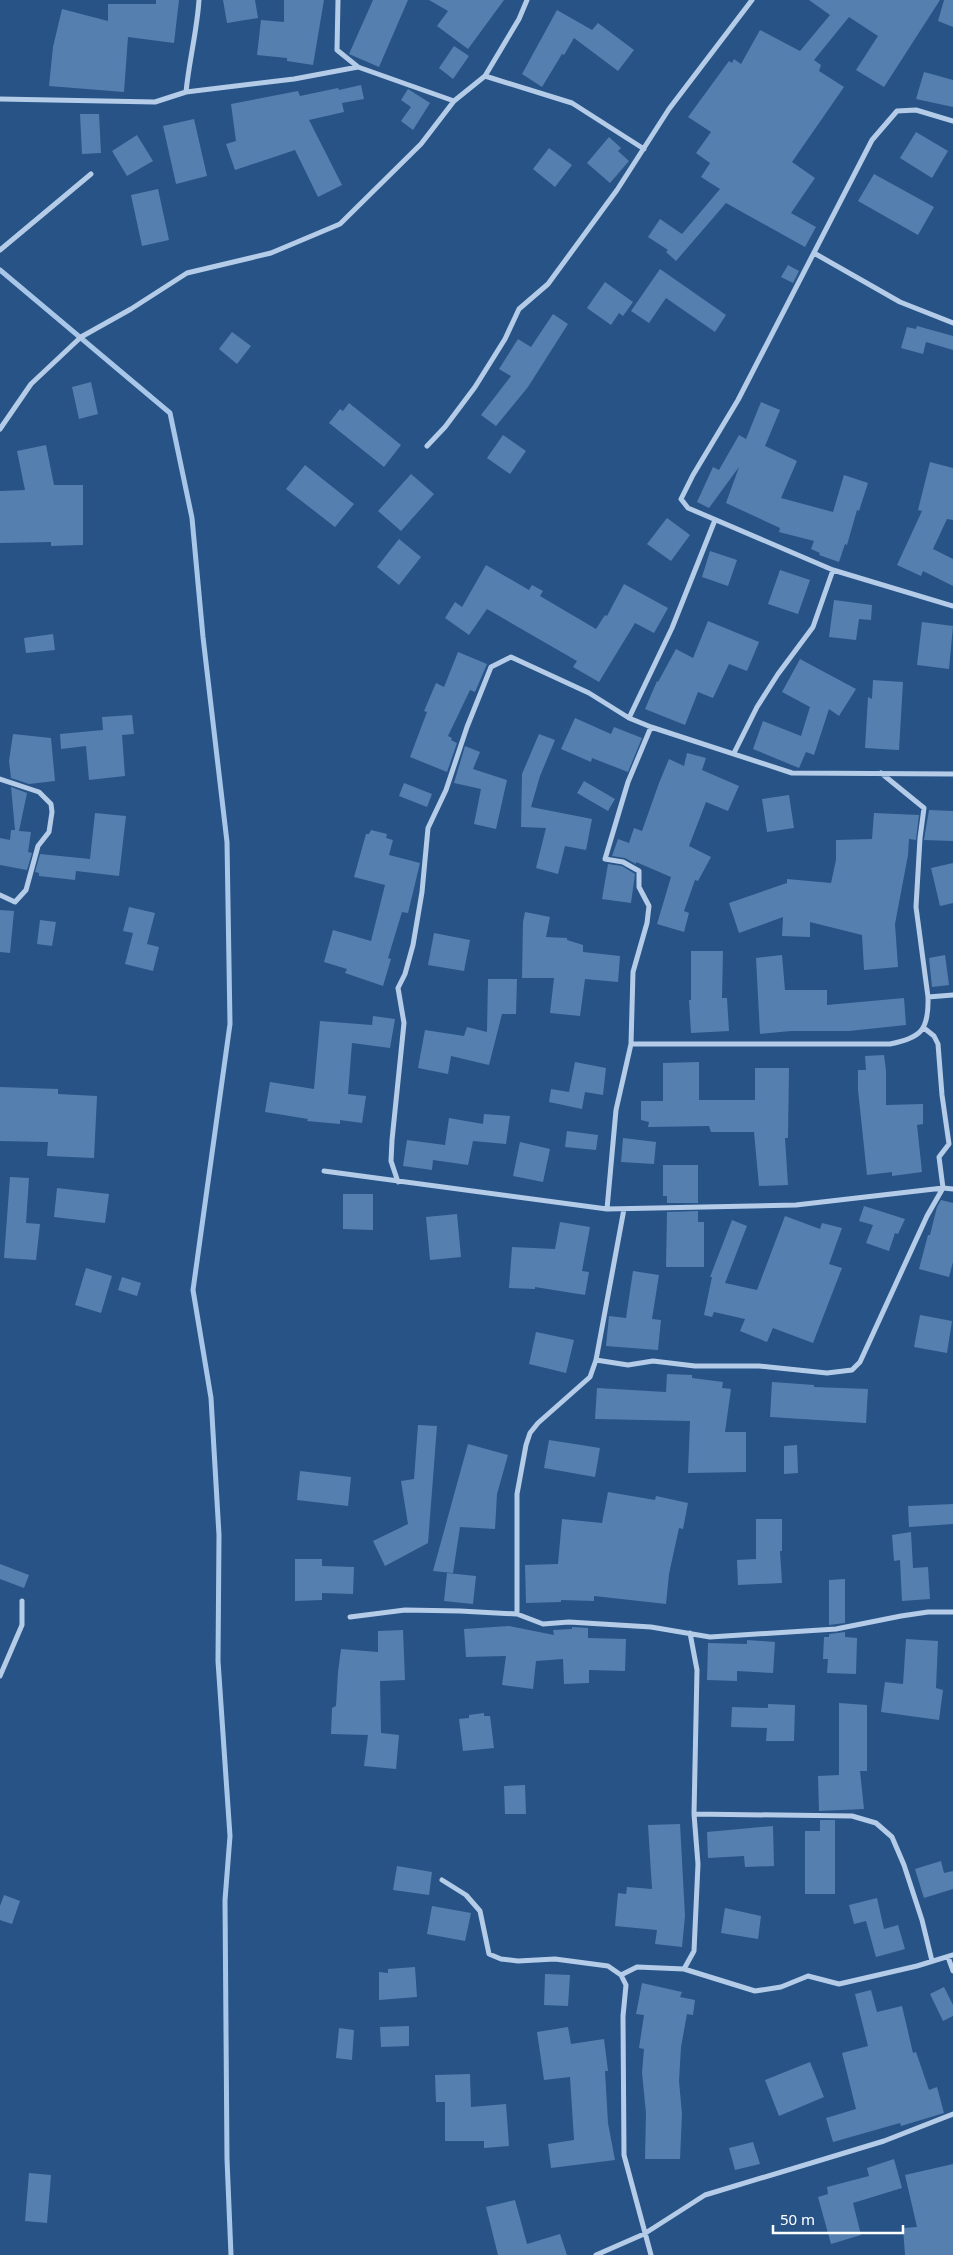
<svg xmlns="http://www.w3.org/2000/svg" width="953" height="2255" viewBox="0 0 953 2255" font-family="'Noto Sans',sans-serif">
<rect width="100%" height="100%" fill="#285386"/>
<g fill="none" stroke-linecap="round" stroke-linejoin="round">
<path stroke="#a8c7e8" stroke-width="5" d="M0 270 170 413 192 518 203 637 227 842 230 1024 193 1290 211 1398 219 1535 218 1661 230 1836 225 1900 227 2159 231 2255"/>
</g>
<path fill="#557faf" d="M156 0H179L174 43 128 37 124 92 49 86 53 47 62 9 108 21V4H156Z
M223 0H255L258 18 227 23Z
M284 0H324L313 65 287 61V58L257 55 261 20 284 22Z
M373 0H408L379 67 349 54Z
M429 0H504L468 49 437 26 448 11Z
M809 0H940L884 87 856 70 878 36 849 17 814 60 821 65 819 71 844 87 792 162 815 178 791 213 816 227 805 247 726 203 676 261 666 252 668 250 648 237 660 219 682 234 720 189 701 177 710 163 696 153 711 132 688 117 729 61 732 63 734 59 741 64 760 30 800 51 830 15Z
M944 0H953V27L938 21Z
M557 10 592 30 598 23 634 50 618 71 574 38 564 55 562 54 542 87 522 74Z
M454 46 469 56 453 79 439 68Z
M924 72 953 80V107L916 99Z
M361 85 364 99 342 103 344 112 309 120 342 185 318 197 295 150 235 170 226 144 236 141 231 104 298 91 300 96 338 88 339 90Z
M408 89 430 103 413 130 401 121 411 107 401 100Z
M80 114H99L101 153 82 154Z
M194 119 207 176 176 184 163 126Z
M916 132 948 151 932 178 900 158Z
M137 135 153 161 127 176 112 151Z
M609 137 621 148 618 151 629 161 610 183 587 163Z
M549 148 572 165 555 187 533 169Z
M874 174 934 207 918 235 858 201Z
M158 189 169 240 142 246 131 195Z
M788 265 799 271 793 283 781 277Z
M660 269 726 315 715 332 666 298 649 323 631 311Z
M605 282 633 302 623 316 619 313 611 325 587 308Z
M553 314 568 324 528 387 496 426 481 415 511 376 499 369 518 339 531 347Z
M917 326 953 336V350L926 342 923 354 901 348 907 327 916 329Z
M232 332 251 346 237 364 219 349Z
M91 382 98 414 79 419 72 387Z
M761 402 780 410 765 446 797 461 781 498 833 512 844 475 868 483 859 511 857 510 847 545 845 544 839 562 819 555 820 553 811 549 814 541 779 532 780 528 726 503 739 467 709 508 697 502 713 467 719 470 739 435 746 439Z
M349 403 401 445 384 467 329 423 340 409 343 411Z
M503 435 526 451 510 474 487 458Z
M46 445 54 485H83V545L51 546V542L0 543V491L25 490 17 451Z
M930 462 953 468V520L947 519 933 549 953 559V586L923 571 921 576 897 565 922 511 918 510Z
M305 465 354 504 335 527 286 489Z
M411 474 434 494 401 531 378 511Z
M667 518 690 535 671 561 647 544Z
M399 539 421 557 399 585 377 567Z
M710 551 737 560 728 586 702 577Z
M486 565 529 590 532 585 543 591 540 596 596 629 605 615 607 616 624 584 668 608 654 633 635 623 599 682 573 667 577 661 487 609 469 635 445 618 455 602 462 607Z
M780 570 810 580 798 614 768 604Z
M834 600 872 605 871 620 859 619 856 640 829 637Z
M708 621 759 642 747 671 729 664 713 698 698 692 685 725 645 709 657 681 658 682 676 649 693 658Z
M922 622 953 626 949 669 917 665Z
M53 634 55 650 26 653 24 638Z
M458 652 487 664 475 692 470 690 448 736 452 738 451 740 457 743 447 772 410 757 427 712 424 711 436 683 444 687Z
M800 659 856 689 839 716 829 709 814 755 806 752 799 768 753 749 763 721 801 736 810 707 782 692Z
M873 680 903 682 899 750 865 748 868 697 872 699Z
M132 715 134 734 122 735 125 776 89 780 86 746 61 749 60 734 103 730 102 717Z
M575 718 611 734 614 727 642 738 628 772 592 758 591 762 561 749Z
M13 734 51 738 55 781 29 784 11 778 9 761Z
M539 734 555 740 540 776 531 807 592 819 586 850 565 846 558 874 536 868 546 828 521 827 522 774Z
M465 746 480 752 473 769 507 780 496 829 474 824 481 789 454 783Z
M687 753 706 758 702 770 739 786 728 811 706 802 689 846 711 857 698 881 695 880 684 911 689 913 684 932 657 924 671 877 636 862V864L625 858 612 856 618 839 629 843 634 828 642 831 659 783 669 759 684 766Z
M584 781 615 799 608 811 577 793Z
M404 783 432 794 427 807 399 796Z
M11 787 27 793 19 831 31 832 28 852 32 853 27 870 0 865V838L10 840 11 830H15Z
M789 795 794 828 767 832 762 799Z
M929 810 953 811V841L924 840Z
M95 813 126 816 119 876 76 871 75 880 39 876V873L35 872 40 854 90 859Z
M874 813 919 815 916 840 909 839 908 855 895 924 898 967 864 970 862 935 810 922V937L782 936 783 917 739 933 729 903 787 883V879L831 883 836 860V840L872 839Z
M371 830 387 834 386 838 393 840 389 855 420 863 408 913 402 912 388 958 391 959 383 986 345 973 347 969 324 962 333 930 371 941 385 885 354 877 366 834H369Z
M953 863V903L940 906 931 868Z
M608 864 622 866 635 874 631 903 602 899Z
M129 907 155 913 147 944 159 947 153 971 125 964 133 933 123 931Z
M0 910 14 911 10 953 0 952Z
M525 912 550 917 546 937 567 938V940L583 945V952L620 956 618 982 585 979 580 1016 550 1013 554 978H522L523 922Z
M40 920 56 922 52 946 37 944Z
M434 933 470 940 464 971 428 965Z
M691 951H723L722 998H727L729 1031 691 1033 689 1000H691Z
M782 955 785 990H827V1005L904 998 906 1025 849 1031H791L760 1034 756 958Z
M945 955 949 985 932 987 929 958Z
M488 979H517L516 1014H502L489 1065 451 1056 448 1074 418 1068 425 1030 464 1036 467 1027 487 1032Z
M373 1016 395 1019 390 1048 352 1043 348 1094 366 1096 362 1123 340 1120V1124L307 1121 308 1119 265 1112 270 1082 314 1089 320 1021 372 1025Z
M884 1055 886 1070V1105L923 1104V1124L917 1125 922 1172 892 1176V1172L867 1175 858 1090V1070H866L865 1056Z
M575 1062 606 1068 603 1095 585 1092 582 1109 549 1102 551 1089 569 1092Z
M699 1062V1100H755V1068H789L788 1138H785L788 1185 759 1186 754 1132H711L709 1126 648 1127 649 1122 641 1120V1101H663V1063Z
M0 1087 58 1089V1094L97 1096 94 1158 47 1156 48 1142 0 1141Z
M484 1114 510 1116 506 1144 473 1141 468 1165 433 1160 432 1170 403 1166 407 1140 445 1145 449 1118 483 1124Z
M567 1131 598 1135 596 1150 565 1147Z
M623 1138 656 1142 654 1164 621 1162Z
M520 1142 550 1149 543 1182 513 1176Z
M663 1165H698V1203H667V1196H663Z
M10 1177 29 1178 26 1223 40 1224 36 1260 4 1258Z
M57 1188 109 1194 105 1223 54 1217Z
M343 1194H373V1230L343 1229Z
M941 1200 953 1203V1262L949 1277 919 1269 928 1235H930L937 1207Z
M864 1206 905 1219 898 1234 895 1233 889 1251 866 1243 873 1225 859 1221Z
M698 1211V1222H704V1267H666L667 1212Z
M457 1214 461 1257 430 1260 426 1217Z
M785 1216 820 1229 822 1223 842 1228 829 1264 842 1268 813 1343 773 1328 767 1342 740 1331 745 1319 714 1312 712 1317 704 1315 712 1277H710L732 1220 747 1226 725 1283 757 1290Z
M560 1222 590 1227 582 1271 589 1272 585 1295 535 1287V1289L509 1288 512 1247 555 1249Z
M86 1268 112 1276 101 1313 75 1305Z
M633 1271 659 1275 652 1319 661 1320 658 1350 606 1346 609 1316 626 1318Z
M122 1277 141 1283 137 1296 118 1290Z
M920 1315 952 1321 947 1353 914 1347Z
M536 1332 574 1340 566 1373 529 1364Z
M667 1374 692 1375V1378L723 1382 722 1388 731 1389 725 1432H746V1472L688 1473 690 1421 595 1419 597 1388 666 1392Z
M772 1382 814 1385V1387L868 1389 866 1423 770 1417Z
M418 1425 437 1426 428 1543 385 1566 373 1541 408 1524 401 1481 414 1479Z
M549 1440 600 1448 595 1477 544 1468Z
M468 1444 508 1455 497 1494 495 1529 460 1527 453 1573 433 1571Z
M797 1445 798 1473 784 1474V1446Z
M300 1471 351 1477 348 1506 297 1500Z
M608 1492 655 1500 656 1496 688 1503 683 1529 679 1528 669 1574 666 1604 594 1596V1601L561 1600V1602L526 1603 525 1565 558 1564 562 1519 602 1523Z
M953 1504V1524L909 1527 908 1506Z
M756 1519H782V1551H780L782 1583 738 1585 737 1560 756 1559Z
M911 1532 913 1568 928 1567 930 1599 902 1601 900 1560 894 1561 892 1535Z
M295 1559H322V1566L354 1567 353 1594 322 1593V1600L295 1601Z
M0 1564 29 1575 24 1588 0 1579Z
M447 1573 476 1576 473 1604 444 1601Z
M845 1579V1623L829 1625V1580Z
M509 1626 554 1635 553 1630 572 1629V1627L588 1628V1638L626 1639 625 1671 589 1670V1683L564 1684 563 1659 536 1661 533 1689 502 1685 506 1656 466 1657 464 1629Z
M403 1630 405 1680 380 1681 381 1733 399 1735 396 1769 364 1766 368 1735 331 1734 332 1708 336 1706 338 1672 341 1649 378 1652V1631Z
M845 1632V1637L857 1638 856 1674 827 1673 828 1659H823L824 1637H829V1634Z
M906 1639 938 1641 936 1688 943 1690 939 1720 881 1712 885 1682 903 1684Z
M747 1640 775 1642 773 1673 737 1671V1681L707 1680 708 1643 747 1644Z
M839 1703 867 1705V1771H860L864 1809 819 1811 818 1776 839 1775Z
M768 1704 795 1705 794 1741H766L767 1728 731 1727 732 1707 768 1708Z
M484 1713V1716H490L494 1748 463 1751 459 1719 469 1718V1715Z
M525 1785 526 1814H505L504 1786Z
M820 1820H835V1894H805V1831H820Z
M680 1824 685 1916 682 1947 655 1944 657 1930 615 1926 618 1893 626 1894 627 1887 652 1889 648 1825Z
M773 1826 774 1866 745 1867 744 1856 708 1858 707 1832Z
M941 1861 944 1873 953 1871V1889L924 1898 915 1869Z
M397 1866 432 1872 429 1895 393 1890Z
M4 1895 20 1901 12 1924 0 1920V1906Z
M877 1898 884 1929 898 1925 905 1949 876 1957 866 1921 854 1924 849 1905Z
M432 1906 471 1913 465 1941 427 1934Z
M725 1908 761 1916 758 1939 721 1933Z
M415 1967 417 1997 379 2000V1972L388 1973V1969Z
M545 1974 570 1975 568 2006 544 2005Z
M642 1983 682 1992 680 1997 695 2000 693 2015 687 2014 681 2047 679 2081 682 2114 680 2159H645L646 2113 642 2073 644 2049 639 2048 644 2015 636 2014Z
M944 1987 953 2005V2016L943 2021 930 1994Z
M871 1990 877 2012 902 2006 913 2053 916 2052 929 2090 937 2087 944 2113 901 2126 900 2123 833 2142 826 2118 856 2109 842 2053 868 2046 855 1994Z
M409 2026V2046L381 2047 380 2027Z
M568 2027 571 2044 604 2039 608 2071H605L608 2123 615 2160 551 2168 548 2144 574 2140 570 2077 544 2080 537 2032Z
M339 2028 354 2030 352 2060 336 2058Z
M810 2062 824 2097 779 2116 765 2080Z
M470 2074 471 2107 506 2104 509 2146 484 2148V2141H445V2102H436L435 2075Z
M753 2142 760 2164 735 2170 729 2148Z
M894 2159 902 2188 853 2203 861 2235 831 2244 818 2197 828 2194 827 2187 869 2176 867 2168Z
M953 2164V2255H905L903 2228 917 2227 905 2175Z
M29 2173 51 2175 47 2223 25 2221Z
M515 2200 527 2244 560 2234 567 2255H498L486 2207Z"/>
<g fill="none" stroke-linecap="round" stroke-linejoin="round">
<path stroke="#b4cce8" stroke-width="5" d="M338 0 337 50 358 67 454 101
M485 76 572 103 644 149
M186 92C189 61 197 31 199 0
M0 99 155 102 186 92 294 79 358 67
M953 121 916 110 897 111 872 140 738 400 693 475 681 499 688 508 833 570 953 606
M0 250 91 174
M814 253 900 302 953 323
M0 429 31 384 81 337 131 309 187 273 271 253 340 224 421 144 454 101 485 76 519 19 527 0
M427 446 445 427 475 387 505 339 519 309 548 284 617 190 669 109 752 0
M629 718 672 628 715 520
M734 753 757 707 778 674 813 627 833 570
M0 779 39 792 51 804 52 812 49 832 38 846 26 890 15 902 0 895
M928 997 953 995
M631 1044H890C921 1038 929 1030 928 997L916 907 920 838 924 808 881 773
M324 1171 607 1209 796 1205 943 1188 953 1189
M398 1182 391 1161 392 1140 404 1023 398 988 405 974 413 945 422 892 428 828 446 790 467 727 491 667 511 657 589 693 629 718 651 727 792 773 953 774
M607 1209 616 1110 631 1044 633 972 647 923 649 906 639 887V871L623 862 605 859 628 782 651 727
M596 1360 628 1365 653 1361 695 1366H759L827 1373 852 1370 860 1362 927 1216 943 1188 939 1157 949 1144 942 1095 938 1044 934 1036 924 1028
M517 1614V1494L526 1445 530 1433 538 1423 590 1377 596 1360 624 1209
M350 1617 405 1610 460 1611 517 1614 543 1624 569 1622 651 1627 710 1637 836 1629 901 1616 928 1612H953
M0 1676 22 1625V1601
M694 1814 852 1816 876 1823 892 1837 904 1865 922 1920 932 1961
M442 1880 466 1895 480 1911 489 1954 501 1959 518 1961 555 1959 608 1966 621 1975 626 1985 623 2016 624 2155 651 2255
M948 1957 953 1971
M684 1969 694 1951 698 1864 694 1814 697 1670 690 1633
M621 1975 637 1967 684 1969 755 1991 781 1987 808 1976 839 1984 917 1966 953 1955
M596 2255 644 2234 705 2195 884 2141 953 2114"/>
</g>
<path d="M773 2225v8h130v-8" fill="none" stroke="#ffffff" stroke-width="2.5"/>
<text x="780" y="2225" font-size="15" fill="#ffffff" stroke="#285386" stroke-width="4" paint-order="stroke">50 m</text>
</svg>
